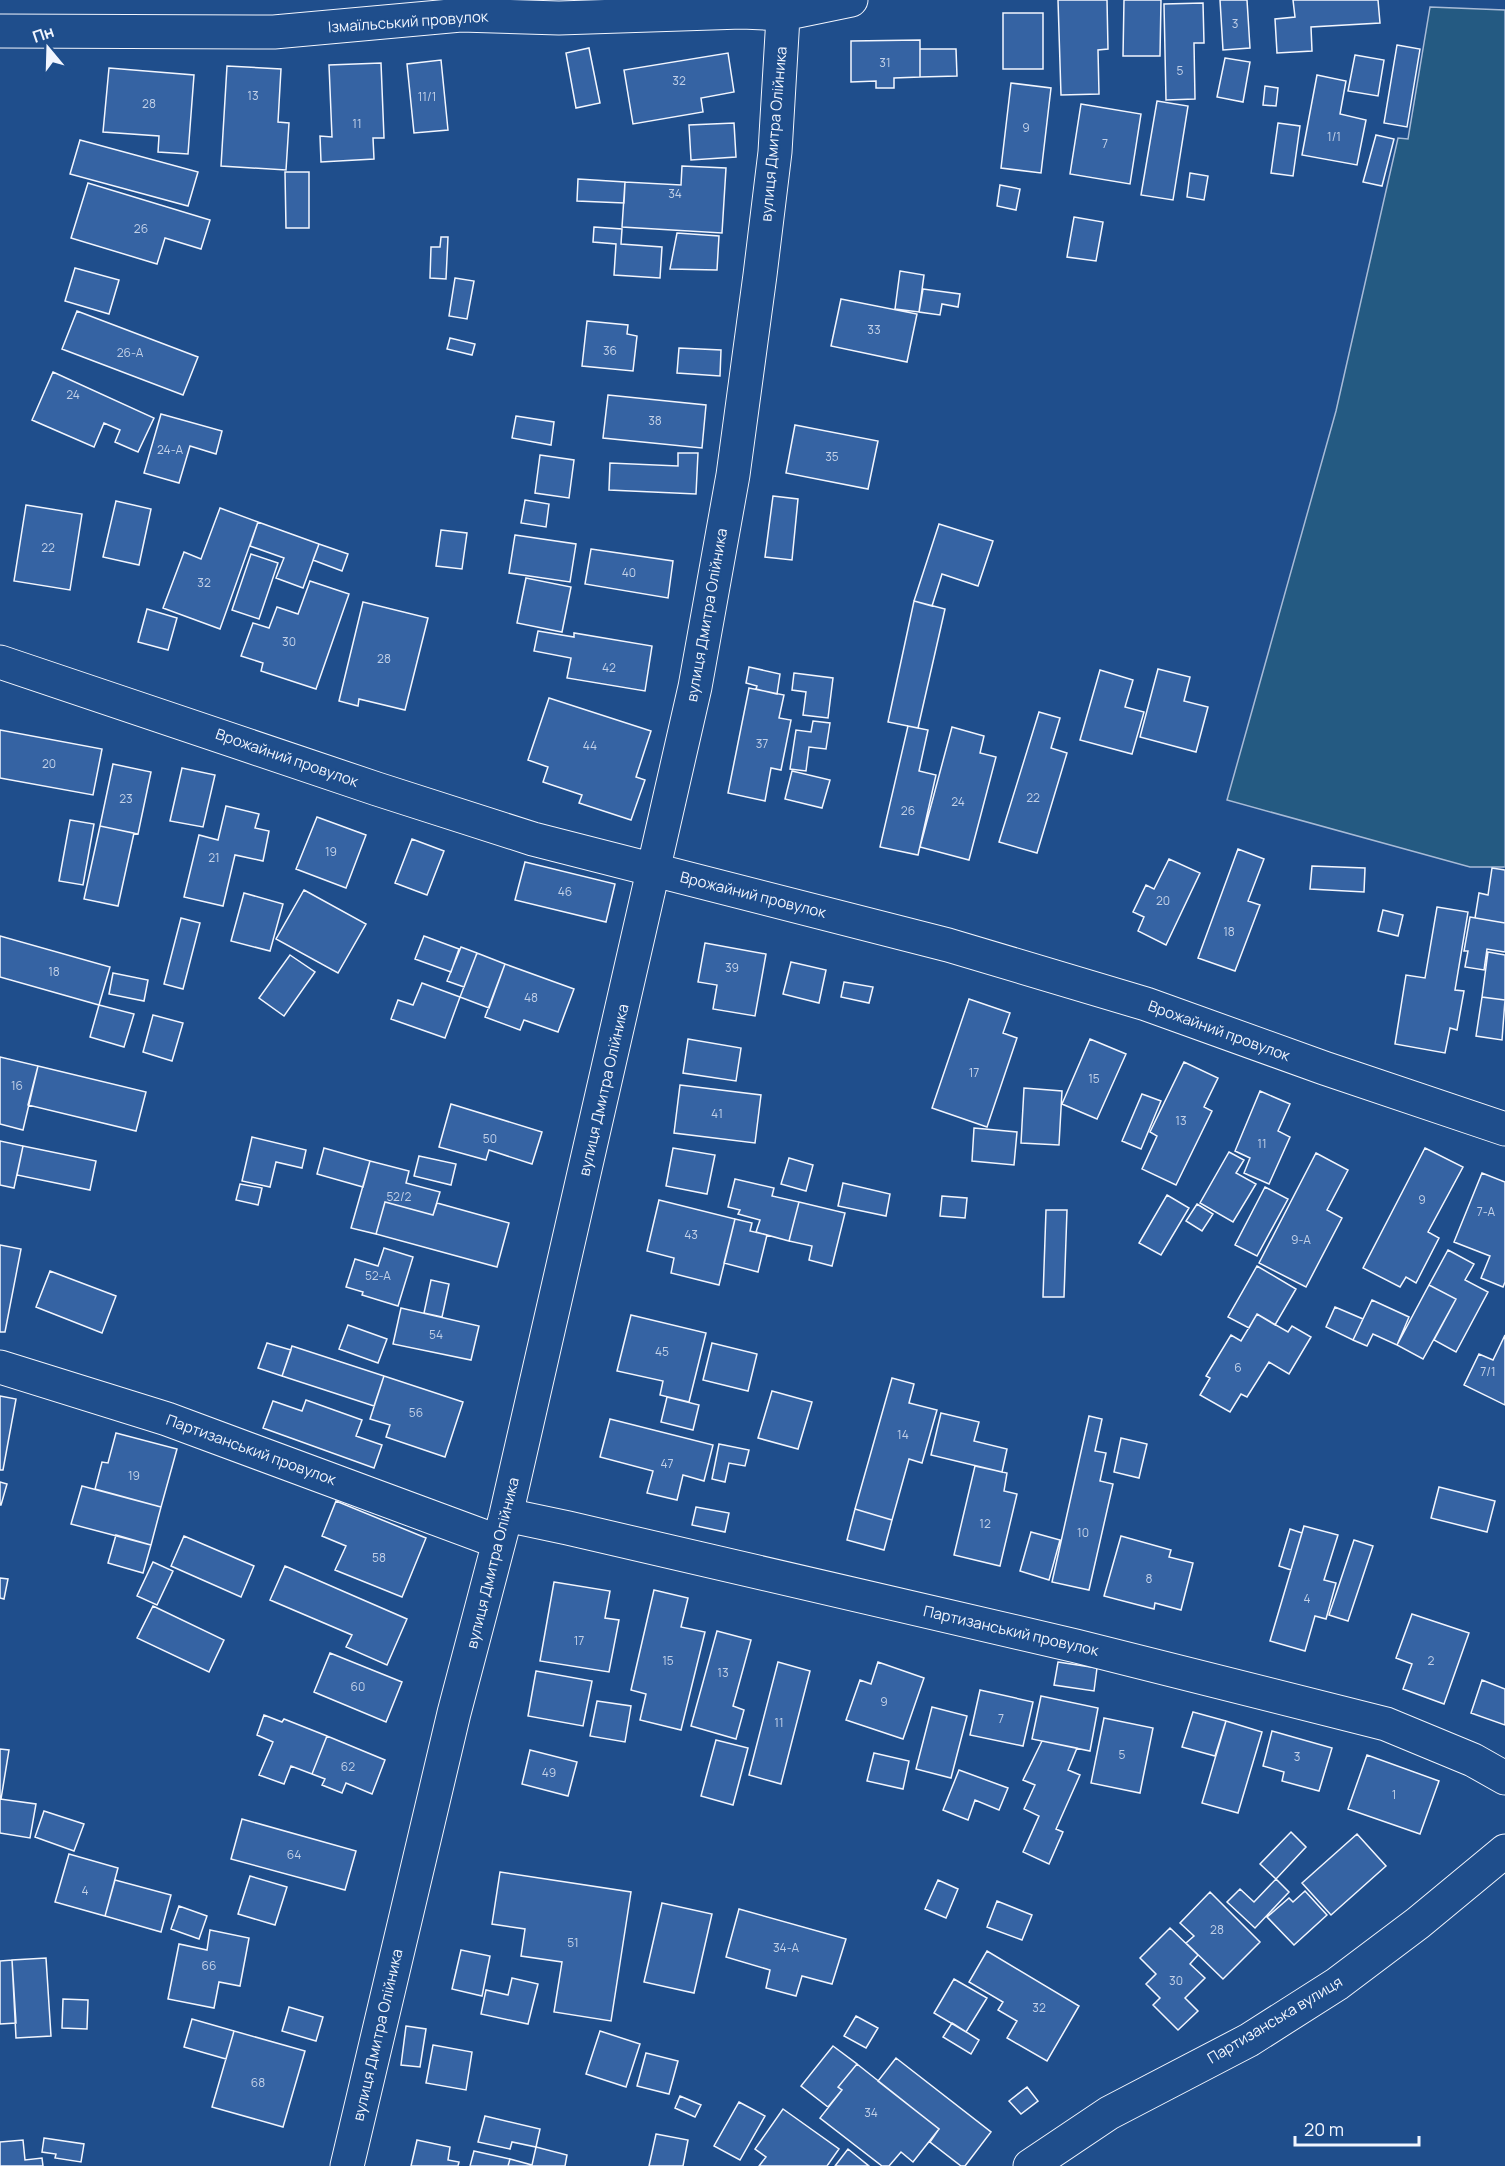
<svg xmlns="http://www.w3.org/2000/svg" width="1505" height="2166" viewBox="0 0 1505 2166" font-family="Manrope,sans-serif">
<rect width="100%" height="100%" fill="#1f4e8c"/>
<path fill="#245a82" stroke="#a8bbd7" stroke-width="1.5" d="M1430 7 1505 10V867H1470L1227 800 1336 411 1398 138 1408 139Z"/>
<path fill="#3563a3" stroke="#f2f6ff" stroke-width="1.5" d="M1058 0H1107L1108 49 1098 50 1099 94 1061 95Z
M1124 0H1161L1160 56H1123Z
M1220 0H1247L1250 48 1223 50Z
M1293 0H1378L1380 23 1311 27 1312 51 1277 53 1275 19 1295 17Z
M1203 3 1204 43H1194L1195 99 1166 100 1164 4Z
M1003 13H1043V69H1003Z
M920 40V77L894 78V88H876V81L851 82V41Z
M1397 45 1420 49 1407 127 1384 123Z
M589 48 600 103 576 108 566 53Z
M920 49H956L957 76 920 77Z
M728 53 734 92 701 98 703 112 633 124 624 70Z
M1355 55 1384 60 1378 96 1348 91Z
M1225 58 1250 62 1243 102 1217 97Z
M441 60 448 130 414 133 407 64Z
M381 63 384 138H373L374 159 321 162 320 136 332 137 329 65Z
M227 66 281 69 278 122 289 123 286 170 221 166Z
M109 68 194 75 188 154 158 152 159 136 103 132Z
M1317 75 1346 81 1340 114 1366 120 1357 165 1302 155Z
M1011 83 1051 88 1041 173 1001 168Z
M1265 86 1278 88 1276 106 1263 105Z
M1157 101 1188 106 1173 200 1141 195Z
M1081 104 1141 114 1130 184 1070 174Z
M734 123 736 157 691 160 689 125Z
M1278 123 1300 126 1293 176 1271 173Z
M1376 135 1394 139 1382 186 1363 182Z
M80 140 198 172 188 206 70 174Z
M682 166 726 168 722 233 622 227 625 182 681 185Z
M285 172H309V228H286Z
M1190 173 1208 176 1204 200 1187 197Z
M578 179 625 182 624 203 577 201Z
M88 183 210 220 201 249 165 238 157 264 71 238Z
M1000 185 1020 189 1016 210 997 206Z
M1074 217 1103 222 1096 261 1067 257Z
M594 227 622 229 621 244 662 247 660 278 614 275 616 244 593 242Z
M677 233 719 236 717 270 670 269Z
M441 237H448L446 279 430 278 431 247H440Z
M75 268 119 280 109 314 65 301Z
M900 271 924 275 919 312 895 309Z
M455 278 474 281 467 319 449 316Z
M923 289 960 294 958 307 942 304 940 315 919 312Z
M841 299 917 314 907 362 831 346Z
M77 311 198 357 183 395 62 349Z
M587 321 628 325 627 334 637 336 633 371 582 366Z
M450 338 475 344 472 355 447 349Z
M679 348 721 350 720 376 677 373Z
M53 372 154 418 138 452 115 442 120 430 104 423 94 447 32 420Z
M608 395 706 405 702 448 603 438Z
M161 414 222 431 216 454 190 446 179 483 144 473Z
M516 416 554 422 551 445 512 438Z
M795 425 878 441 868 489 786 473Z
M678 453H698L696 494 609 490 610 463 678 466Z
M540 455 574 460 569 498 535 493Z
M773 496 798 499 792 560 765 557Z
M525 500 549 504 546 527 521 523Z
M116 501 151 509 139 565 103 557Z
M26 505 82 514 70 590 14 581Z
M220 508 258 522 220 629 163 608 184 552 201 559Z
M258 522 319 544 303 588 276 578 284 558 250 546Z
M939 524 993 541 978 586 942 574 932 606 914 601Z
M441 530 467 533 462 569 436 566Z
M515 535 576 544 570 582 509 573Z
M319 544 348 554 342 571 313 560Z
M591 549 673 561 668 598 585 584Z
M251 554 278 563 259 619 232 610Z
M526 578 571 587 562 632 517 623Z
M310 581 349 594 316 689 261 671 263 663 241 656 253 623 269 628 277 607 298 614Z
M914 601 945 609 918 728 888 722Z
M363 602 428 618 405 710 359 699 358 706 339 701Z
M147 609 177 618 168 650 138 642Z
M538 631 574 637V633L652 646 645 691 567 678 571 658 534 651Z
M749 667 780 674 777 694 756 689 757 686 746 683Z
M1158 669 1190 677 1184 701 1208 707 1196 752 1140 737Z
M1100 670 1133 680 1125 707 1144 712 1132 754 1080 740Z
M794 673 833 678 828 718 803 715 806 692 792 690Z
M749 688 784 695 779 718 791 720 781 770 771 768 765 801 728 793Z
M549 698 651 731 636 777 645 780 631 820 579 803 582 795 543 782 548 767 528 760Z
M1039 712 1060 718 1051 748 1067 753 1037 853 999 842Z
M813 721 830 723 826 749 809 747 806 771 790 769 796 730 811 732Z
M908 726 928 730 919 771 936 775 918 855 880 847Z
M952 727 984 736 980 753 996 757 969 860 920 847Z
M0 730 102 749 93 795 0 778Z
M113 764 151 772 138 834 100 826Z
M182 768 215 775 203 827 170 821Z
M792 771 830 780 822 808 785 799Z
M226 806 259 814 255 828 269 831 263 861 235 855 223 906 184 897 199 835 218 840Z
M317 817 366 835 346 888 296 869Z
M70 820 94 824 83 885 59 881Z
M100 826 134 833 118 906 84 899Z
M412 839 444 851 427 895 395 883Z
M1238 849 1264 859 1248 901 1260 905 1235 971 1198 958Z
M1169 859 1200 873 1166 945 1138 931 1144 917 1133 912 1146 885 1154 889Z
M525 862 615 884 606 922 515 900Z
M1312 866 1365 868 1364 892 1310 889Z
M1492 868 1505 870V923L1475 918 1479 893 1488 895Z
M304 890 366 924 338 973 276 939Z
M244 893 283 904 270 951 231 941Z
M1437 907 1468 912 1455 990 1464 991 1457 1030 1450 1028 1445 1053 1395 1044 1406 975 1425 978Z
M1383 910 1403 915 1398 936 1378 931Z
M1470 917 1505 923V952L1487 949 1484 970 1465 967 1468 951H1464Z
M181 918 200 923 183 989 164 984Z
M0 936 110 967 99 1005 0 977Z
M424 936 459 949 451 972 415 959Z
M705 943 766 954 755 1016 713 1009 717 985 698 982Z
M461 947 477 953 464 987 447 981Z
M1488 952 1505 955V1000L1482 997Z
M477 953 505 964 489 1008 460 997Z
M290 955 315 972 284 1016 259 998Z
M791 962 826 970 819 1003 783 994Z
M505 964 574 989 558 1032 524 1020 520 1030 485 1017Z
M113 973 148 980 144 1001 109 994Z
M844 982 873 987 869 1003 841 997Z
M422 983 460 997 445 1038 391 1019 398 1000 413 1005Z
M1482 997 1505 1000 1502 1040 1476 1036Z
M969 999 1010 1013 1003 1033 1017 1038 987 1127 932 1108Z
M99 1005 134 1014 124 1047 90 1037Z
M153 1015 183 1023 172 1061 143 1052Z
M688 1039 741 1048 736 1081 683 1073Z
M1090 1039 1126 1054 1097 1119 1062 1104Z
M0 1057 38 1066 23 1130 0 1124Z
M1184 1062 1218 1078 1204 1107 1212 1111 1176 1185 1142 1169 1157 1136 1150 1132Z
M38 1066 146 1092 136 1131 28 1105Z
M680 1085 761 1095 755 1143 674 1133Z
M1024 1088 1062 1091 1059 1145 1021 1143Z
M1260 1091 1290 1104 1278 1131 1290 1137 1269 1184 1244 1173 1250 1158 1235 1151Z
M1142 1094 1161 1101 1141 1149 1122 1141Z
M451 1104 542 1132 532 1164 489 1150 486 1160 439 1147Z
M974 1128 1017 1132 1014 1165 972 1161Z
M252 1137 306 1150 302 1168 276 1162 270 1187 242 1181Z
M0 1141 23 1146 14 1188 0 1185Z
M23 1146 96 1161 90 1190 17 1175Z
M324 1148 370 1161 363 1187 317 1174Z
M673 1148 715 1155 707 1194 666 1186Z
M1425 1148 1463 1167 1428 1232 1439 1238 1416 1283 1406 1277 1400 1287 1363 1268Z
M1229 1152 1244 1160 1236 1173 1256 1184 1233 1222 1200 1203Z
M1316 1153 1348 1170 1327 1210 1342 1218 1306 1287 1259 1263Z
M419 1156 456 1164 451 1185 414 1176Z
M789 1158 813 1165 806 1191 781 1184Z
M370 1161 409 1171 406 1183 440 1192 433 1215 385 1202 376 1234 351 1228Z
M1482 1173 1505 1182V1282L1503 1287 1481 1278 1490 1256 1454 1242Z
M735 1179 774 1188 772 1196 799 1202 789 1241 756 1232 760 1220 738 1214 740 1210 728 1207Z
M843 1183 890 1194 886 1216 838 1206Z
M240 1184 262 1188 258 1205 236 1200Z
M1265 1187 1288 1199 1257 1256 1235 1245Z
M1167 1195 1189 1208 1161 1255 1139 1243Z
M942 1196 967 1198 965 1218 940 1216Z
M659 1200 735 1219 719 1285 671 1273 674 1258 647 1251Z
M385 1202 433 1215 437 1203 509 1223 497 1267 376 1234Z
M799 1202 845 1213 832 1266 809 1260 812 1246 789 1241Z
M1197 1204 1213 1214 1202 1231 1186 1221Z
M1046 1210H1067L1064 1297H1043Z
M735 1219 752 1223 750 1231 767 1235 758 1272 724 1263Z
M0 1245 21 1249 5 1332H0Z
M384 1248 413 1257 398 1306 362 1295 363 1292 346 1287 355 1259 378 1266Z
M1448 1250 1474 1264 1465 1280 1488 1292 1456 1352 1434 1340 1456 1299 1429 1285Z
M1257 1266 1296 1289 1275 1325 1257 1314 1249 1328 1228 1317Z
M50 1271 116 1296 102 1333 36 1307Z
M431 1280 449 1284 442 1317 424 1313Z
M1429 1285 1456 1299 1423 1359 1397 1345Z
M1372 1300 1409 1317 1397 1345 1373 1334 1367 1346 1353 1340Z
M1335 1307 1363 1319 1353 1340 1326 1327Z
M401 1308 479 1326 471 1360 393 1344Z
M1257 1314 1288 1332 1292 1326 1311 1337 1289 1374 1269 1362 1247 1397 1241 1394 1230 1412 1200 1395 1210 1378 1206 1376 1231 1335 1241 1341Z
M631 1315 706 1333 689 1402 660 1395 663 1381 617 1371Z
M348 1325 387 1339 378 1363 339 1349Z
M1505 1335V1405L1464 1385 1479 1354 1493 1360Z
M267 1343 291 1350 282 1376 258 1368Z
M712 1343 757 1354 748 1391 703 1380Z
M292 1346 384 1376 374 1406 282 1376Z
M384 1376 463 1402 445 1457 386 1437 390 1425 370 1419Z
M892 1378 914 1384 909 1403 937 1410 922 1463 909 1459 892 1520 855 1509Z
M772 1391 812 1402 798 1449 758 1438Z
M0 1396 16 1399 3 1470H0Z
M667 1397 699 1405 693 1430 661 1422Z
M306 1400 362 1420 356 1436 382 1445 374 1468 263 1428 273 1401 302 1411Z
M941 1413 979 1422 974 1441 1007 1449 1002 1472 931 1455Z
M1089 1416 1102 1419 1095 1451 1106 1453 1100 1481 1113 1484 1089 1590 1052 1582Z
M610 1419 713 1445 704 1481 683 1475 677 1500 647 1493 653 1471 600 1457Z
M116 1433 177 1449 161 1507 95 1489 102 1462 108 1463Z
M1121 1438 1147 1444 1139 1478 1114 1472Z
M719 1444 749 1450 745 1466 729 1463 725 1482 712 1479Z
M975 1466 1007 1473 1004 1491 1017 1494 1000 1566 954 1555Z
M0 1482 7 1484 1 1505H0Z
M82 1486 161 1507 151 1545 71 1524Z
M1439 1487 1495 1501 1487 1532 1431 1518Z
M336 1501 426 1538 402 1597 335 1570 346 1546 322 1536Z
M696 1507 729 1513 725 1532 692 1525Z
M855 1509 892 1520 884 1550 847 1540Z
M1304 1526 1338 1535 1324 1580 1336 1583 1326 1619 1315 1616 1305 1651 1270 1641Z
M1290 1529 1302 1533 1291 1570 1279 1566Z
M1031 1532 1060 1540 1049 1580 1020 1571Z
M116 1535 151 1545 143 1573 108 1563Z
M184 1536 254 1566 241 1597 171 1566Z
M1121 1536 1171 1550 1169 1557 1193 1563 1181 1610 1155 1603 1154 1609 1104 1596Z
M1354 1540 1373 1546 1348 1621 1329 1615Z
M153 1562 173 1571 157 1605 137 1596Z
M285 1566 407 1619 387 1665 346 1647 352 1635 270 1600Z
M0 1578 8 1579 4 1599 0 1598Z
M554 1582 610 1591 605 1618 619 1620 609 1672 540 1661Z
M654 1590 688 1598 681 1627 705 1632 681 1730 640 1720 646 1694 631 1690Z
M153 1606 224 1640 209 1672 137 1638Z
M1412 1614 1469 1633 1444 1704 1403 1689 1412 1664 1396 1658Z
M717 1631 751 1640 733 1706 744 1710 736 1739 691 1726Z
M330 1653 402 1682 386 1722 314 1692Z
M778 1662 810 1671 781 1784 749 1775Z
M878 1662 924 1678 903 1739 846 1720 860 1680 871 1684Z
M1058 1662 1097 1668 1094 1691 1054 1685Z
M536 1671 592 1681 583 1726 528 1716Z
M1482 1680 1505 1689V1725L1471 1713Z
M980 1690 1033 1702 1023 1746 970 1735Z
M1041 1696 1098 1708 1090 1751 1032 1739Z
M597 1701 631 1706 625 1742 590 1736Z
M932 1707 967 1716 951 1778 916 1769Z
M1193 1712 1226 1721 1215 1756 1182 1747Z
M264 1715 282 1722 284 1719 327 1736 312 1774 291 1766 284 1784 259 1775 273 1742 257 1735Z
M1104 1718 1153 1728 1140 1793 1091 1783Z
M1226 1721 1262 1732 1238 1813 1202 1803Z
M1272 1731 1332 1748 1319 1791 1282 1781 1284 1772 1263 1766Z
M327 1736 385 1760 372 1794 346 1783 342 1793 322 1785 325 1779 312 1774Z
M716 1740 748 1748 733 1805 701 1796Z
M1042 1741 1077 1748 1068 1770 1080 1775 1056 1829 1063 1832 1049 1864 1023 1852 1039 1816 1024 1809 1035 1785 1023 1780Z
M0 1749 9 1750 1 1799H0Z
M530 1750 577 1762 568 1796 522 1784Z
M874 1753 909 1761 903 1789 867 1781Z
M1367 1755 1439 1781 1420 1834 1348 1809Z
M959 1770 1008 1788 999 1810 975 1800 968 1820 943 1810Z
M0 1799 36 1804 30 1838 0 1833Z
M44 1811 84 1824 74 1851 35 1837Z
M242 1819 356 1851 345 1890 231 1859Z
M1291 1832 1306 1847 1276 1879 1260 1864Z
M1357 1834 1386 1866 1331 1915 1302 1883Z
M69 1854 118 1868 105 1916 55 1902Z
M500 1872 631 1892 611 2021 554 2012 562 1962 521 1956 525 1929 492 1924Z
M250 1876 287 1887 275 1925 238 1914Z
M1276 1879 1289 1892 1255 1928 1227 1902 1240 1889 1254 1902Z
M115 1880 171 1895 161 1932 105 1916Z
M938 1880 958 1889 946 1918 925 1909Z
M1305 1891 1327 1915 1294 1945 1267 1917 1289 1898 1293 1902Z
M1210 1892 1260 1942 1223 1979 1186 1943 1194 1936 1180 1923Z
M997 1901 1032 1915 1022 1940 987 1927Z
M662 1903 712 1914 694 1993 644 1982Z
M179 1906 207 1916 199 1939 171 1929Z
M739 1909 846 1939 832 1984 802 1976 796 1996 766 1988 770 1970 726 1957Z
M1170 1928 1198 1955 1190 1964 1205 1978 1185 1998 1198 2011 1178 2030 1153 2005 1160 1998 1146 1984 1156 1974 1140 1958Z
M210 1930 249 1938 240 1986 219 1982 214 2008 168 1999 179 1944 207 1950Z
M461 1950 490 1956 482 1996 452 1989Z
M987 1951 1079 2006 1047 2061 1007 2038 1017 2021 998 2010 1003 2002 969 1982Z
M46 1958 51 2036 16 2038 12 1960Z
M12 1960 16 2023 0 2024V1961Z
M512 1978 538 1984 528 2024 481 2014 486 1990 508 1995Z
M954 1979 987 1998 966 2032 934 2013Z
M63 1999 88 2000 87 2029 62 2028Z
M289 2007 323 2017 316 2041 282 2031Z
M856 2016 878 2028 866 2048 844 2036Z
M192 2019 234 2031 226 2059 184 2047Z
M952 2023 979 2040 971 2054 943 2037Z
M406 2026 426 2029 420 2067 401 2065Z
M234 2031 305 2051 283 2127 212 2107Z
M600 2031 640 2044 626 2087 586 2074Z
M433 2045 472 2052 466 2090 426 2083Z
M833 2046 857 2064 838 2087 842 2090 828 2107 801 2086Z
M646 2053 678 2061 669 2094 637 2086Z
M896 2058 991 2132 965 2166H961L930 2142 939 2129 878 2081Z
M857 2064 939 2129 913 2162 901 2152 889 2166H882L820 2118 842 2090 838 2087Z
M1027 2087 1038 2101 1021 2114 1009 2101Z
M680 2096 701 2105 695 2117 675 2108Z
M739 2102 765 2116 740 2160 714 2146Z
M783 2109 839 2149 827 2166H759L766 2157 755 2149Z
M485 2116 540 2129 536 2147 512 2142 510 2149 478 2142Z
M656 2134 688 2140 683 2166H649Z
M44 2138 84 2144 81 2162 55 2158 56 2154 42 2152Z
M23 2140 25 2160 42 2158 43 2166H0V2142Z
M417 2140 450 2147 448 2160 459 2162 458 2166H411Z
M536 2147 567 2155 565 2166H508L510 2159 532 2165Z
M848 2149 869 2166H835Z
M474 2151 510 2159 508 2166H470Z"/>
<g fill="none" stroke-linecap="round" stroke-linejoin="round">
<defs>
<path id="minor" d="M0 31 274 32 461 15 559 18 742 12 783 14 851 0
M0 662 377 789 533 839 948 945 1146 1004 1324 1068 1505 1129
M0 1367 167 1419 499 1542
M506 1515 568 1528 1076 1646 1386 1724 1473 1760 1505 1778
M347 2166 454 1713 506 1515 695 687 733 475 760 275 775 152 784 0
M1030 2166 1109 2113 1249 2040 1337 1984 1418 1923 1505 1851"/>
</defs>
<use href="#minor" stroke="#f2f6ff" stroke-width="35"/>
<use href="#minor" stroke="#1f4e8c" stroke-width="33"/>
</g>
<g text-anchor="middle" stroke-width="4.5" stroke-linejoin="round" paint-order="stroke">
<g font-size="12" fill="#c3d1e8">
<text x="1235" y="28">3</text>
<text x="885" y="67">31</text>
<text x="1180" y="75">5</text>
<text x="679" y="85">32</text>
<text x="253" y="100">13</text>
<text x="427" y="101">11/1</text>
<text x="149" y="108">28</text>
<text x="357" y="128">11</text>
<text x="1026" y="132">9</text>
<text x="1334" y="141">1/1</text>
<text x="1105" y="148">7</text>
<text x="675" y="198">34</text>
<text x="141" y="233">26</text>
<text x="874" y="334">33</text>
<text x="610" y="355">36</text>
<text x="130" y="357">26-А</text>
<text x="73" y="399">24</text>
<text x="655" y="425">38</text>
<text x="170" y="454">24-А</text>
<text x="832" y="461">35</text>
<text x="48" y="552">22</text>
<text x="629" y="577">40</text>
<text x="204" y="587">32</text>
<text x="289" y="646">30</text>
<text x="384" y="663">28</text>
<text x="609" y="672">42</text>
<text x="762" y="748">37</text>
<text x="590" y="750">44</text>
<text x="49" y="768">20</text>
<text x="1033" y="802">22</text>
<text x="126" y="803">23</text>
<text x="958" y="806">24</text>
<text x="908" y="815">26</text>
<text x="331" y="856">19</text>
<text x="214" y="862">21</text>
<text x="565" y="896">46</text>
<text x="1163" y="905">20</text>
<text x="1229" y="936">18</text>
<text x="732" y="972">39</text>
<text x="54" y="976">18</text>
<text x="531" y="1002">48</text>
<text x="974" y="1077">17</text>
<text x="1094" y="1083">15</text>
<text x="17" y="1090">16</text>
<text x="717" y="1118">41</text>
<text x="1181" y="1125">13</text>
<text x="490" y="1143">50</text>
<text x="1262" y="1148">11</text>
<text x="399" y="1201">52/2</text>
<text x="1422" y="1204">9</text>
<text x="1486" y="1216">7-А</text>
<text x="691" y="1239">43</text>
<text x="1301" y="1244">9-А</text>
<text x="378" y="1280">52-А</text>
<text x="436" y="1339">54</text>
<text x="662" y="1356">45</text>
<text x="1238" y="1372">6</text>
<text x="1488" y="1376">7/1</text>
<text x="416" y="1417">56</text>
<text x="903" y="1439">14</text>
<text x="667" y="1468">47</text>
<text x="134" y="1480">19</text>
<text x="985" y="1528">12</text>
<text x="1083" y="1537">10</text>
<text x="379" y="1562">58</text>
<text x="1149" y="1583">8</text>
<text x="1307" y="1603">4</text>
<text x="579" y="1645">17</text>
<text x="668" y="1665">15</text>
<text x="1431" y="1665">2</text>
<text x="723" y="1677">13</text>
<text x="358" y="1691">60</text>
<text x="884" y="1706">9</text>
<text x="1001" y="1723">7</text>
<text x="779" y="1727">11</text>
<text x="1122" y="1759">5</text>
<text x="1297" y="1761">3</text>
<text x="348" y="1771">62</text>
<text x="549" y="1777">49</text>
<text x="1394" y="1799">1</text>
<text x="294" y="1859">64</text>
<text x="85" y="1895">4</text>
<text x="1217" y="1934">28</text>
<text x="573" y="1947">51</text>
<text x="786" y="1952">34-А</text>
<text x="209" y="1970">66</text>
<text x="1176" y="1985">30</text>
<text x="1039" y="2012">32</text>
<text x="258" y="2087">68</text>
<text x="871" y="2117">34</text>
</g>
<g font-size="15" fill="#f2f6ff" stroke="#1f4e8c">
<text transform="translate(408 22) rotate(-4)" y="5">Ізмаїльський провулок</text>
<text transform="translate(774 134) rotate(-85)" y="5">вулиця Дмитра Олійника</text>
<text transform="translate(707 615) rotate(-80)" y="5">вулиця Дмитра Олійника</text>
<text transform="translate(287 758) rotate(19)" y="5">Врожайний провулок</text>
<text transform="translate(753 895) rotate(14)" y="5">Врожайний провулок</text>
<text transform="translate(1219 1031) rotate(20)" y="5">Врожайний провулок</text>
<text transform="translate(604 1090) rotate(-77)" y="5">вулиця Дмитра Олійника</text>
<text transform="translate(251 1450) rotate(20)" y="5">Партизанський провулок</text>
<text transform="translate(493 1563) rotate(-76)" y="5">вулиця Дмитра Олійника</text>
<text transform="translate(1011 1631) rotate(13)" y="5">Партизанський провулок</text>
<text transform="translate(1275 2020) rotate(-31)" y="5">Партизанська вулиця</text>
<text transform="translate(378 2035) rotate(-77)" y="5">вулиця Дмитра Олійника</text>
</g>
</g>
<g transform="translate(48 48) rotate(341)" stroke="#1f4e8c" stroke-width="4.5" paint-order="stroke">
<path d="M0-4.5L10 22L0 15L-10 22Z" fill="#f2f6ff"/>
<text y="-9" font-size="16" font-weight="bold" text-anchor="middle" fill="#f2f6ff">Пн</text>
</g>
<path d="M1295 2136v9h124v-9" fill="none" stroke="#f2f6ff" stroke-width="3"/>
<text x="1304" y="2136" font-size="18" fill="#f2f6ff" stroke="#1f4e8c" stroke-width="4.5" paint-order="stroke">20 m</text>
</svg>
